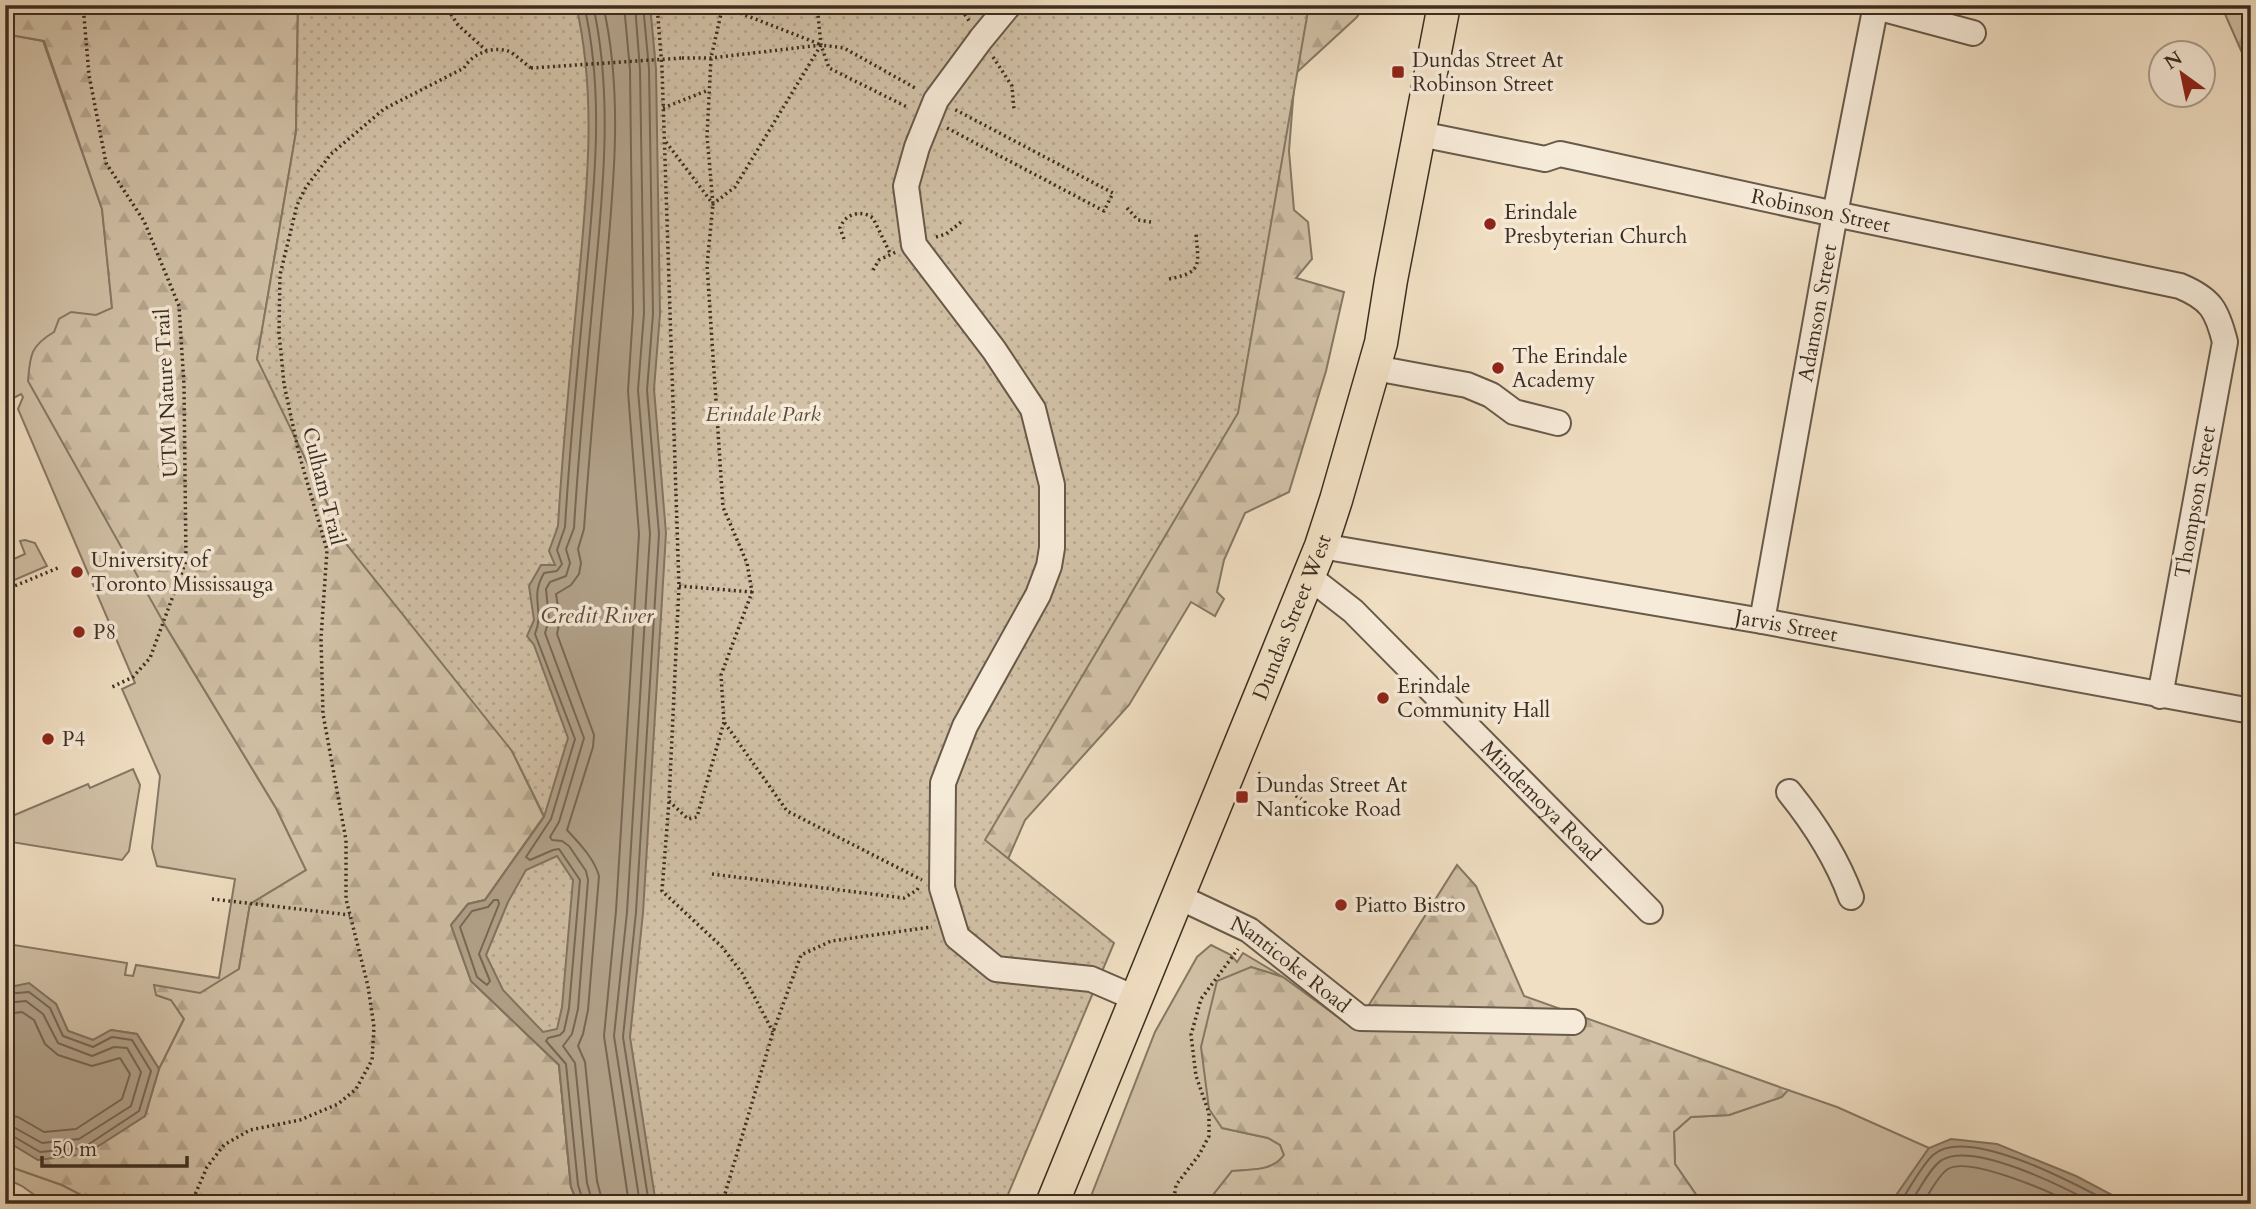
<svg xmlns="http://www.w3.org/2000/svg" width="2256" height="1209" viewBox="0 0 2256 1209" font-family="Cardo,serif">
<defs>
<pattern id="forest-firs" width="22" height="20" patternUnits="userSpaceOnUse" patternTransform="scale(1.75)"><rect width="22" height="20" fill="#d2c1a7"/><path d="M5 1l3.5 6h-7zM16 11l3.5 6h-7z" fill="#b5a68f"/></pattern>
<pattern id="park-dots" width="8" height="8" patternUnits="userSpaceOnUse" patternTransform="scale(1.75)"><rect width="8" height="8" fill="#d2c1a7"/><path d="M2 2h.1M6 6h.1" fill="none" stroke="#b5a68f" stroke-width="1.8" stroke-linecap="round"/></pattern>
</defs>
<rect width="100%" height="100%" fill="#f1dfc3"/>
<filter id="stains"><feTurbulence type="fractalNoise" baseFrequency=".00286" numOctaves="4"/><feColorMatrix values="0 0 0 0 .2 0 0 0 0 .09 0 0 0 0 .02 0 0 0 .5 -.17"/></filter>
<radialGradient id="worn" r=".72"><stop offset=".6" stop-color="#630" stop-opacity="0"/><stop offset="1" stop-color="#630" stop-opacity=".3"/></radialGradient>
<path fill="#d2c1a7" stroke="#867864" stroke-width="2" d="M5 34 43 41 102 209 134 519 165 625 276 808 306 870 250 904 239 969 201 993 156 995 171 1000 184 1019 159 1069 137 1034 111 1030 93 1040 68 1031 56 1004 29 984 5 988V949L8 944 127 963 125 975 133 976 136 965 219 978 235 879 157 866 152 848 160 776 122 689 135 683 18 409 23 397 21 394 8 401 5 399Z
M25 540 35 543 47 566 5 584V563L25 554 20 541Z
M133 769 140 785 129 851 122 860 5 841V819L88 784 90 788Z
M1211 945 1231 955 1237 962 1243 953 1283 977 1251 967 1222 1128 1268 1138 1280 1145 1284 1155C1271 1172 1251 1169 1232 1171L1206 1204H1088L1155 1032 1197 957Z
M1788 1090 1837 1107 1929 1148 1890 1204H1700L1699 1199 1675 1164 1674 1132 1691 1117 1729 1115 1781 1097Z
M5 1165 62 1185 89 1199 86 1204H47L22 1186 5 1178Z"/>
<path fill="url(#forest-firs)" stroke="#867864" stroke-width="2" d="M5 5H298L296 132 257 359 512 751 544 817 485 900 468 904 471 981 559 1065 571 1187 578 1204H86L89 1199 62 1185 5 1165V1140L38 1160 145 1116 159 1069 184 1019 171 1000 156 995 154 985 200 993 239 969 250 904 306 870 276 808 165 625 28 381C30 356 30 346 54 332L59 319 71 312 96 315 112 308 102 209 44 41 5 34Z
M1207 5H1364L1357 17 1295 74 1289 151 1294 210 1308 222 1312 259 1296 278 1344 292 1326 371 1289 492 1245 513 1224 560 1217 592 1224 599 1215 616 1191 602 1129 705 1025 820 1008 859 1086 921 945 811Z
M2221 5H2251V73Z
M1457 865 1476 886 1524 996 1788 1090 1782 1097 1729 1115 1691 1117 1674 1132 1675 1164 1699 1199 1700 1204H1206L1232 1171C1251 1169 1272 1172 1284 1155L1280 1145 1268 1138 1222 1128 1209 1109 1201 1047 1217 981 1251 967 1283 977 1349 1025 1365 1011Z"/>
<path fill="url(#park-dots)" stroke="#867864" stroke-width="2" d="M298 5H1309L1238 413 985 840 1114 943 1004 1204H578L571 1187 559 1065 471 981 451 925 468 904 485 900 544 816 512 751 347 545 257 359 296 132Z"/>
<path fill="#b3a38c" stroke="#837461" stroke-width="2" fill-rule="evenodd" d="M576 5H650L656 69 660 314 654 389 666 533 643 913 630 1037 656 1204H578L571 1187 559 1065 471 981 451 925 468 904 485 900 544 817 568 738 534 645 527 636 534 620 529 586 541 565H555L549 551 558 526C563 439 572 353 580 266 588 180 596 90 576 5ZM557 856 573 880 562 1007 557 1029 543 1032 503 990 486 955 508 902 526 870Z
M29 983 56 1004 68 1031 93 1040 111 1030 137 1034 159 1069 145 1116 86 1154 38 1160 5 1140V988Z
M1951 1139 1997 1144 2076 1176 2129 1204H1890L1929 1148Z"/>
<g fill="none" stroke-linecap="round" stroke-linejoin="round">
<path stroke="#776856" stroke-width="2" d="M584 5C604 90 595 180 587 266 579 353 570 440 565 527L557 550 562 564 557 571 544 573C529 599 545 609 535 634L575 739 551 819 526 857 530 860 553 850 559 849 580 880 569 1008 564 1031 560 1035 548 1038 546 1041 566 1064 578 1185 584 1204
M624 5 630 70 633 313 628 391 639 534 616 911 604 1036 629 1204
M635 5 640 70 644 313 638 390 650 534 627 912 614 1036 640 1204
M643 5 649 69 653 314 647 390 659 534 636 912 623 1037 649 1204
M494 900H498L499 904 479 954 490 981 487 985 477 977 460 927 472 911 488 907Z
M5 994 29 992 50 1008 63 1036 93 1047 112 1037 132 1040 151 1071 139 1111 83 1148 40 1152 11 1135 5 1134
M5 1003 26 1001 43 1014 58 1043 92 1056 114 1047 127 1048 141 1072 131 1106 79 1139 42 1143 15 1128 5 1126
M5 1014 22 1012 34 1020 45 1044 58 1055 92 1066 120 1058 130 1074 122 1099 76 1129 44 1132 18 1117 5 1115
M593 1204 587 1183 575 1063 563 1046 572 1034 578 1009 588 880 586 871 569 846 562 841 552 840 550 837 559 822 584 738 545 633 549 620 546 589 550 582 566 576 570 563 566 549 574 528C579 441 588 354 596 266 604 181 612 90 593 5
M603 1204 597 1181 585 1062 578 1046 583 1034 588 1010 599 876C594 858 579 843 567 830L593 747 594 735 557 634 560 620 556 594 571 585 579 574 581 563 578 549 584 529C590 442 598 356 606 270 614 183 623 91 603 5
M1899 1204C1909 1190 1921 1166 1933 1155 1967 1124 2079 1186 2113 1204
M1910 1204C1917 1193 1931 1166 1942 1160 1973 1141 2064 1187 2095 1204
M1922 1204C1930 1193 1938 1175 1948 1169 1969 1156 2051 1192 2073 1204"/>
<defs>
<g id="minor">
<path d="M1009 5 981 39 936 100 917 147 906 186 914 245 994 350 1033 409 1052 485V548L1049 566 1038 595 965 726 943 783 942 888 957 937 996 969 1091 979 1135 998"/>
<path d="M1876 7 1973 33"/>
<path id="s1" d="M1420 134 1545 159 1560 154 1835 214 2180 286C2211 299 2217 310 2225 342L2160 696"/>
<path d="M1375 368 1467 385 1491 395 1514 412 1558 423"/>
<path id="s2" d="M1321 546 1762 621 2251 711"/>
<path id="s3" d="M1308 576 1353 611 1650 911"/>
<path id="s4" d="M1762 621 1835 214 1876 5"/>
<path d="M1789 792C1814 823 1837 859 1851 897"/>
<path id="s5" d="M1177 896 1249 930 1360 1018 1573 1022"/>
</g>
<g id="major">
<path id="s6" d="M1052 1204 1269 674 1321 546 1336 500 1381 343 1391 280 1444 5"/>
</g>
</defs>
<use href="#minor" stroke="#685a49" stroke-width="28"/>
<use href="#major" stroke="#3b2e20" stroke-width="35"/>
<path stroke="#3b2e20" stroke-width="3.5" stroke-dasharray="2 3.5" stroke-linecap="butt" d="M83 5 89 75 106 163 144 221 179 306 184 385 186 561 150 658 133 677 110 688
M445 5 458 25 487 51
M657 5 662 68 679 586 669 801 662 891 722 947 742 973 773 1032
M723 5 711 58 707 136 713 204 707 265 723 507 747 563 752 592 721 675 724 722 787 811 922 880
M817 5 821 45 829 68 909 108
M959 5 969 21
M725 7 819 44
M993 57 1012 86 1014 110
M682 58H711L821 45 844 48 917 89
M663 108 709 90
M947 128 1104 211 1113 193 954 109
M666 142 713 204 735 187 821 45
M1127 208 1138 220 1151 222
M936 237 946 234 961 222
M844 239 840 228C845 214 860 209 873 218L891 255
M873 270 879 260 896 252
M1169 279C1204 272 1198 264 1196 233
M679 586 752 592
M5 590 60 567
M1258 773 1311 805
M669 801 688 819 697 817 724 722
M712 874 904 898 917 890 920 885
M212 899 350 915
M191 1204 207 1167 224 1145 250 1130 300 1120 338 1104 356 1089 372 1060 374 1027 368 986 346 899V840L323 714 321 638 327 550 299 454 284 384 279 333 280 275 297 205 306 187 331 154 384 109 464 68C472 54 491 46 508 51 515 54 524 63 531 68
M722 1204 773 1032 801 955 831 941 932 927
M1173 1204 1176 1185 1199 1155 1209 1136V1113L1196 1076 1191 1035 1201 999 1238 949"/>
<use href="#minor" stroke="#f6ead8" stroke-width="24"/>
<use href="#major" stroke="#f1dfc3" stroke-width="32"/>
<path stroke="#3b2e20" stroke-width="3.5" stroke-dasharray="2 3.5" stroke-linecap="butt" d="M531 68 682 58"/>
</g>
<g fill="#8f2418" stroke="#f6ead8" stroke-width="2.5">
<rect x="1391" y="65" width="14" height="14" rx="3.5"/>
<circle cx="1490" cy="224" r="7"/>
<circle cx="1498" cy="368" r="7"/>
<circle cx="77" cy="572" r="7"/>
<circle cx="79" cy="632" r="7"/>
<circle cx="1383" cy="698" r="7"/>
<circle cx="48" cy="739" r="7"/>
<rect x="1235" y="790" width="14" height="14" rx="3.5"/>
<circle cx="1341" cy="905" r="7"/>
</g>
<g text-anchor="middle" stroke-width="7" stroke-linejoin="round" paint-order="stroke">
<g font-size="21" fill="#3b2e20" stroke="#f6ead8" text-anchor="start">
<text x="1412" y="67">Dundas Street At<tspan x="1412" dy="24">Robinson Street</tspan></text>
<text x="1504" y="219">Erindale<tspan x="1504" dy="24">Presbyterian Church</tspan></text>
<text x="1512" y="363">The Erindale<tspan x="1512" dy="24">Academy</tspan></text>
<text x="91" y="567">University of<tspan x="91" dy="24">Toronto Mississauga</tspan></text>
<text x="93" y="639">P8</text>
<text x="1397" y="693">Erindale<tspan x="1397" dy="24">Community Hall</tspan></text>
<text x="62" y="746">P4</text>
<text x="1256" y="792">Dundas Street At<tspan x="1256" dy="24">Nanticoke Road</tspan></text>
<text x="1355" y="912">Piatto Bistro</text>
</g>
<g font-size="21" fill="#3b2e20" stroke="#f6ead8">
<text dy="7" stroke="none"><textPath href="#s1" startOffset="410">Robinson Street</textPath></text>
<text dy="7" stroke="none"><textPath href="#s4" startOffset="313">Adamson Street</textPath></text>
<text transform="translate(166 393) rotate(-93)" y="7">UTM Nature Trail</text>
<text transform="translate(324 486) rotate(76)" y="7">Culham Trail</text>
<text transform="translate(2195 502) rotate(-80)" y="7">Thompson Street</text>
<text dy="7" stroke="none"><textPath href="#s6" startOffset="634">Dundas Street West</textPath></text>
<text dy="7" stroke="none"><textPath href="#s2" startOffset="472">Jarvis Street</textPath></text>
<text dy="7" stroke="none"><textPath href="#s3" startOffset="324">Mindemoya Road</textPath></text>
<text dy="7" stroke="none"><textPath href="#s5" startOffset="133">Nanticoke Road</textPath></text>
</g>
<g font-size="21" font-style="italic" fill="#594b3b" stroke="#f6ead8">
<text x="763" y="421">Erindale Park</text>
</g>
<g font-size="23" font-style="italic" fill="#594b3b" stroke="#f6ead8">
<text x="597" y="623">Credit River</text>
</g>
</g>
<rect width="2256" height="1209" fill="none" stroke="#f1dfc3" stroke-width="28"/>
<rect x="7" y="7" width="2242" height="1195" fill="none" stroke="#3b2e20" stroke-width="3.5"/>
<rect x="14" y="14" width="2228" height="1181" fill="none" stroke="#3b2e20" stroke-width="2"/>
<g transform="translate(2182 74) rotate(327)"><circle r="33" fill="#f6ead8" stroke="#ab9f8e" stroke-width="2"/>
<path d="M0-5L12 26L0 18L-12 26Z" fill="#8f2418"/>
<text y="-10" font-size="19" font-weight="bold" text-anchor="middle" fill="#3b2e20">N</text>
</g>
<path d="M42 1156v10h145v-10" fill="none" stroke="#3b2e20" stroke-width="3.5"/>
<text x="52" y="1156" font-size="21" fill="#3b2e20" stroke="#f6ead8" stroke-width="5" paint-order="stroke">50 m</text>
<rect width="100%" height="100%" filter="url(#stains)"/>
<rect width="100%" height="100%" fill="url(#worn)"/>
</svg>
